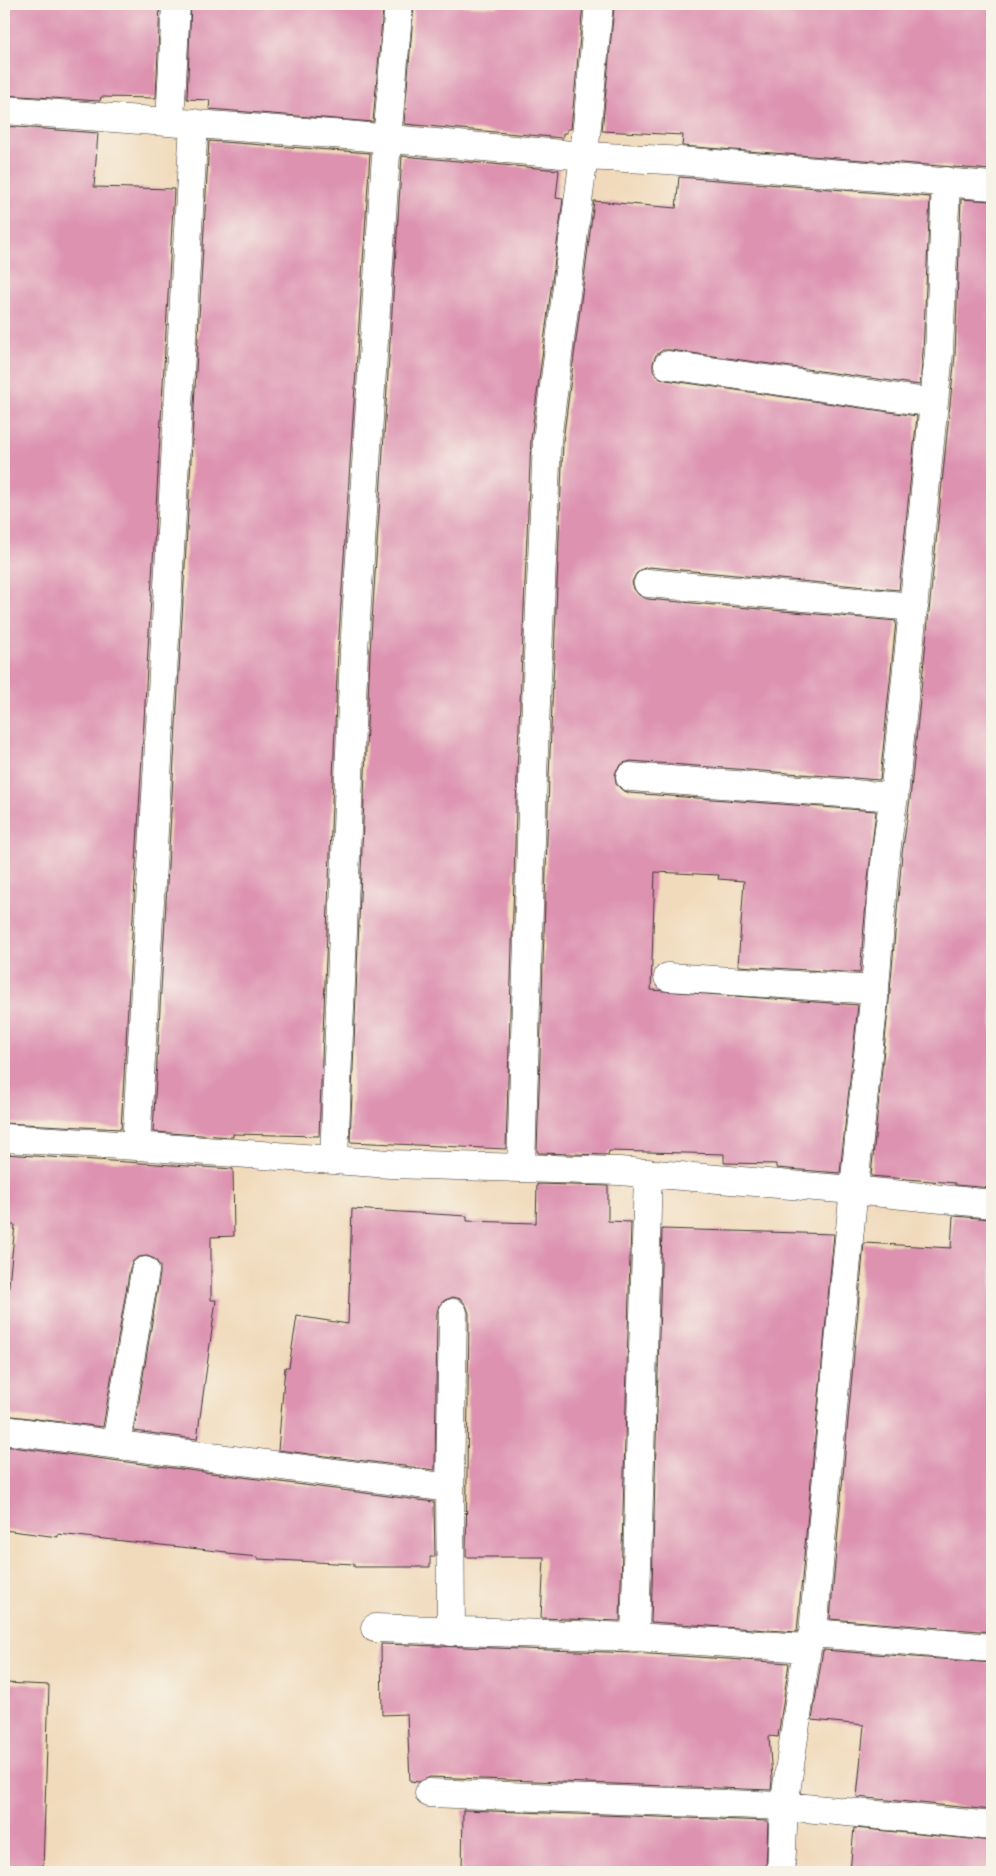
<svg xmlns="http://www.w3.org/2000/svg" width="996" height="1876" viewBox="0 0 996 1876" font-family="'Architects Daughter',sans-serif">
<rect width="100%" height="100%" fill="#f7f3e8"/>
<filter id="ink" filterUnits="userSpaceOnUse"><feTurbulence type="fractalNoise" baseFrequency=".02" numOctaves="2"/><feDisplacementMap in="SourceGraphic" scale="10" xChannelSelector="R" yChannelSelector="G"/><feConvolveMatrix kernelMatrix="1 2 1 2 8 2 1 2 1" color-interpolation-filters="sRGB"/></filter>
<filter id="wash" filterUnits="userSpaceOnUse"><feTurbulence type="fractalNoise" baseFrequency=".0096" numOctaves="4" result="noise"/><feDisplacementMap in="SourceGraphic" scale="20" xChannelSelector="R" yChannelSelector="G"/><feGaussianBlur stdDeviation="1.12" result="paint"/><feColorMatrix in="noise" values="0 0 0 0 0 0 0 0 0 0 0 0 0 0 0 0 0 1.4 0 .05"/><feComposite in="paint" operator="in"/></filter>
<g filter="url(#wash)">
<rect width="100%" height="100%" fill="#f1dabb"/>
<g id="blocks">
<path fill="#dd92b0" d="M4 4H160L156 98 101 97 100 101 4 95Z
M191 4H317L383 9 373 122 209 109 210 100 187 99Z
M414 4 498 7V4L583 5 571 129H567V133H563V138L404 124Z
M621 4H992V170L682 146 683 135 602 131 614 7H620Z
M4 126 98 133 94 187 174 189 121 1129 4 1123Z
M209 141 370 153 338 650 319 1136 233 1134V1137L153 1132Z
M402 156 559 170 556 198 563 199 531 439 517 775 506 1149 350 1142 370 652Z
M679 177 930 197 923 352 920 385 670 350H663L656 355 653 363V370L658 377 666 380 917 416 899 590 649 567 642 569 636 574 632 582 634 589 639 595 647 599 896 621 880 780 631 761 623 763 617 769 615 775 616 784 622 790 629 793 876 811 868 879 860 973 738 966 744 881 718 879 719 875 655 872 651 990 858 1005 840 1173 776 1168V1164L724 1163V1154L609 1151 608 1155 538 1153 537 1151 549 777 563 441 594 201 676 208Z
M961 199 992 201V1188L955 1185V1183L871 1176 890 991 902 854 910 799 955 355Z
M4 1154 233 1169 234 1236 211 1237V1300H216L197 1439 134 1431 160 1274V1266L155 1259 147 1256 139 1257 133 1261 130 1268 103 1427 4 1415V1304H7L15 1225H4Z
M537 1184 608 1186V1221L631 1222 620 1621 541 1618 544 1557H466L469 1313 466 1305 461 1299 453 1297 445 1300 439 1305 437 1313 435 1470 278 1450 285 1367H289L297 1316 348 1324 352 1209 467 1216V1221L536 1223Z
M953 1216 992 1219V1632L830 1619 864 1243 951 1248Z
M662 1229 834 1234 797 1632 651 1622Z
M4 1446 434 1502 435 1557H430V1567H354V1564L258 1559V1557L227 1554V1552L58 1534V1537L4 1530Z
M381 1644 634 1653 789 1663 778 1737 769 1736 772 1779 771 1790 430 1777 419 1782 410 1781 407 1714 382 1715Z
M823 1650 992 1663V1810L857 1797 864 1725 812 1720Z
M4 1683 49 1685 43 1869 4 1867Z
M463 1810 768 1821 766 1872H462Z
M854 1828 992 1841V1872H850Z"/>
</g>
</g>
<g filter="url(#ink)">
<use href="#blocks" fill-opacity="0" stroke="#3c3834" stroke-width="1"/>
<g fill="none" stroke-linecap="round" stroke-linejoin="round">
<defs>
<path id="street" d="M4 110 346 135 584 156 667 160 992 186
M170 122 176 4
M668 365 934 403
M648 583 914 607
M630 777 894 797
M668 977 875 990
M4 1138 136 1146 390 1164 619 1171 853 1190 992 1204
M136 1146C158 805 173 464 194 123
M334 1160 354 651 387 139 399 4
M521 1168 533 776 547 440 584 156 599 4
M4 1430 450 1488
M116 1444 145 1271
M375 1628 635 1637 807 1648 813 1633 992 1648
M451 1632 450 1488 453 1313
M813 1633C831 1428 849 1224 872 1019 880 945 881 871 894 797L939 353 946 181
M635 1637 648 1173
M429 1793 784 1806 992 1826
M781 1872 784 1806 807 1648"/>
</defs>
<use href="#street" stroke="#3c3834" stroke-width="29"/>
<use href="#street" stroke="#fff" stroke-width="28"/>
</g>
</g>
<rect width="996" height="1876" fill="none" stroke="#f7f3e8" stroke-width="20"/>
</svg>
